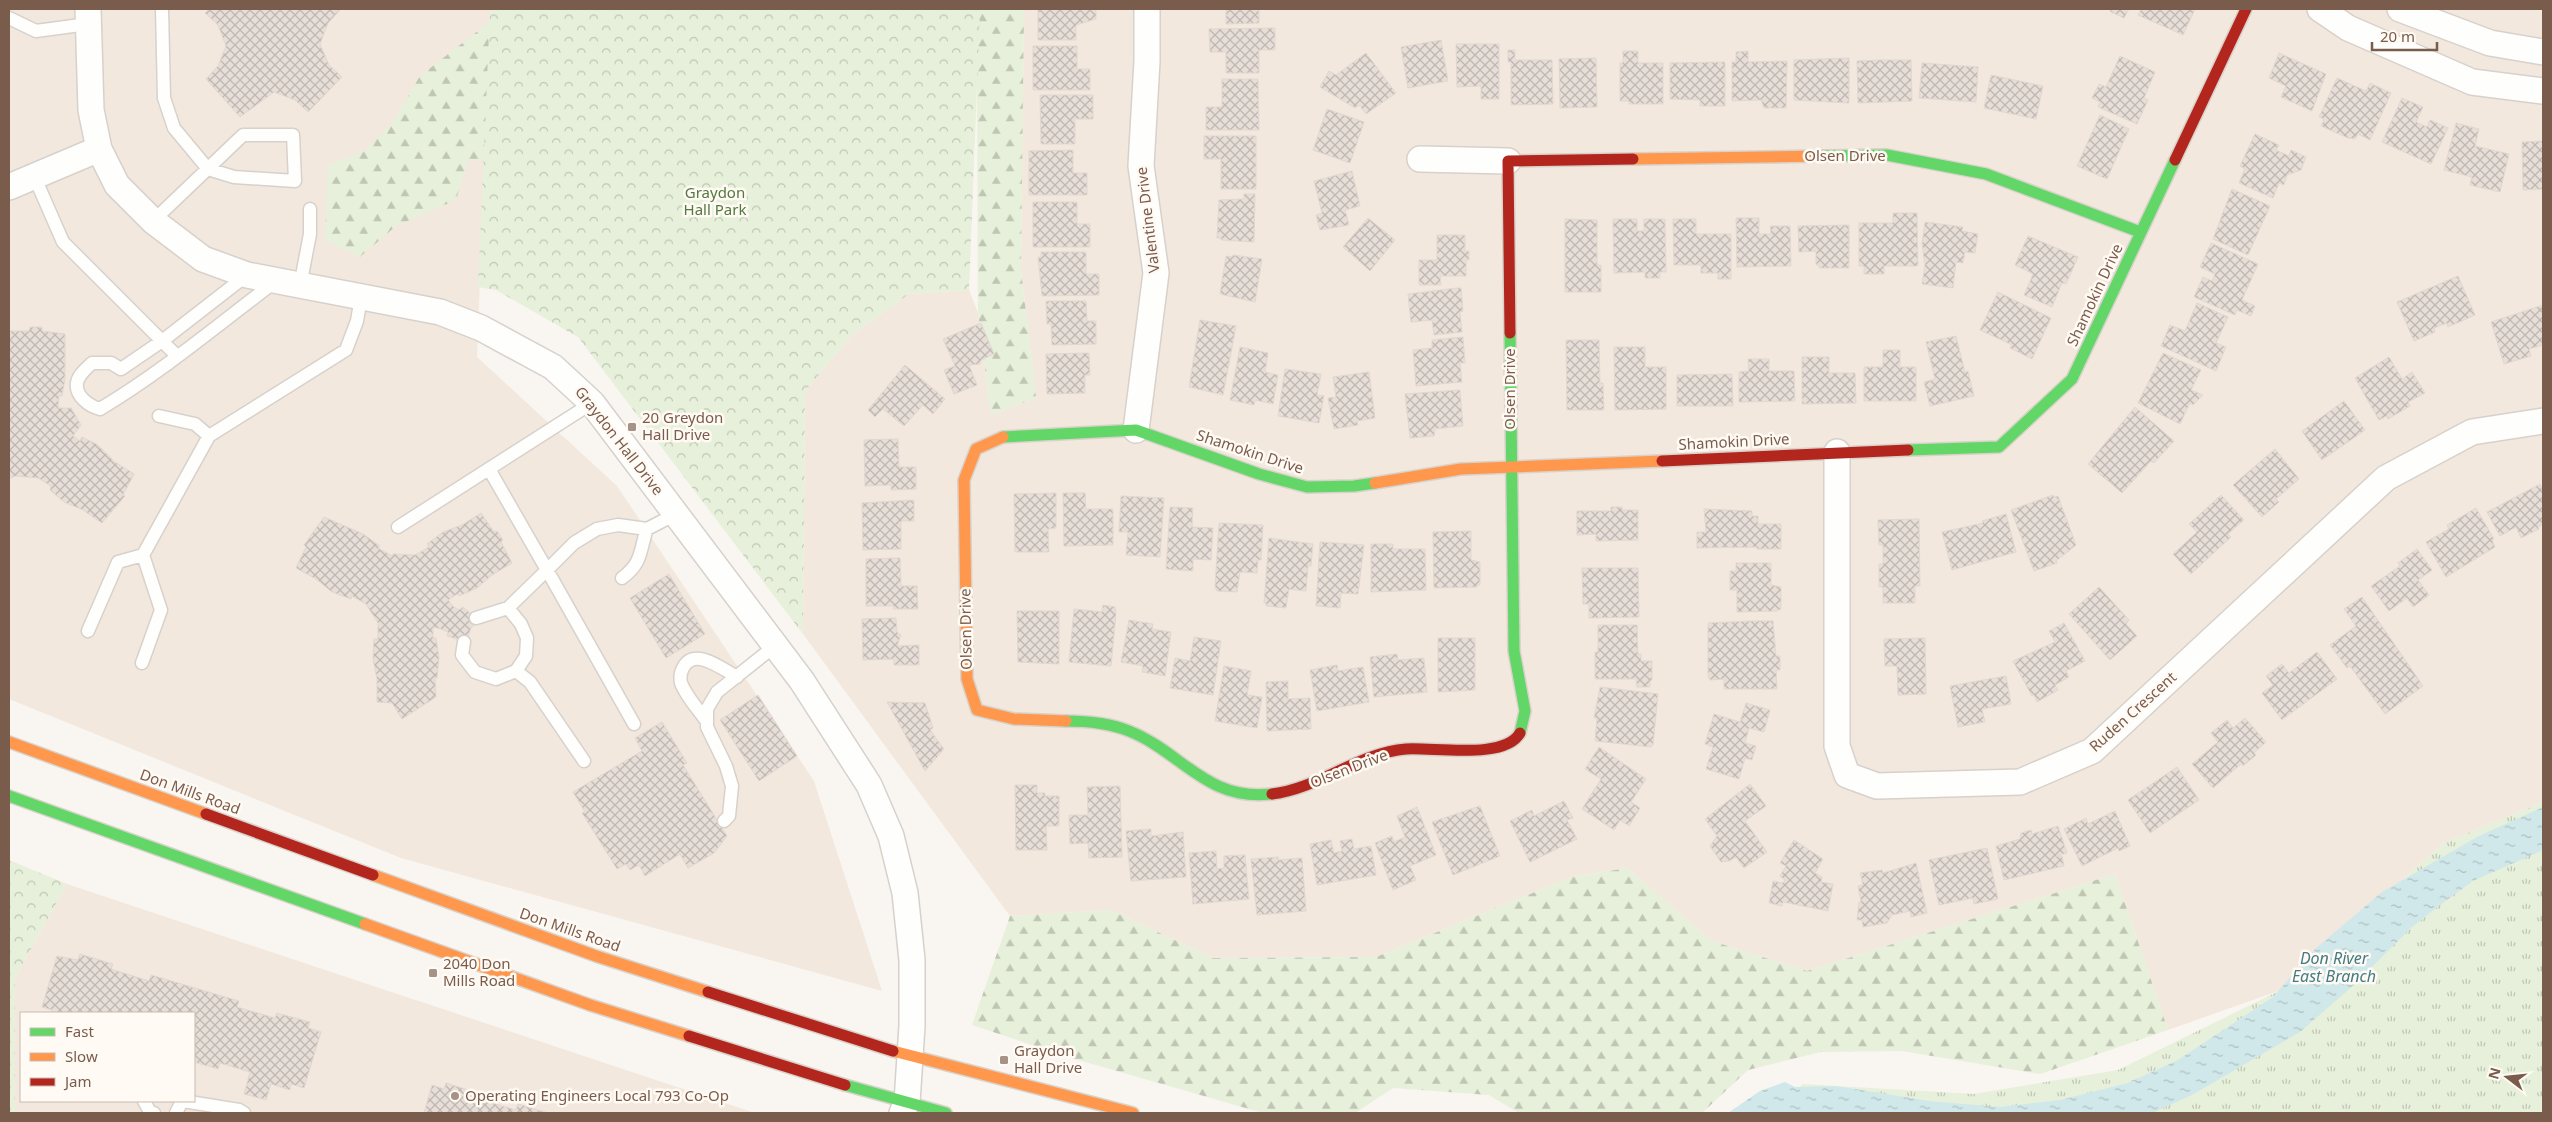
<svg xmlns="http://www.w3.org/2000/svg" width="2552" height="1122" viewBox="0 0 2552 1122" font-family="'Noto Sans',sans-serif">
<defs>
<pattern id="grass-tufts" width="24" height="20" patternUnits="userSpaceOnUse" patternTransform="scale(1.25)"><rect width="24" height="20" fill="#e7f0db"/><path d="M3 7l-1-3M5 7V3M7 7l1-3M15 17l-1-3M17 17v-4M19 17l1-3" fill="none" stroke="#c0c6b4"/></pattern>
<pattern id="forest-firs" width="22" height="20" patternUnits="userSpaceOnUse" patternTransform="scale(1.25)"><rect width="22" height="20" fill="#e7f0db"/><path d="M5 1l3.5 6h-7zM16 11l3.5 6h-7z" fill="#c0c6b4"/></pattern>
<pattern id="park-crowns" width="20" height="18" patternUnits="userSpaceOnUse" patternTransform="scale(1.25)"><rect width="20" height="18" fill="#e7f0db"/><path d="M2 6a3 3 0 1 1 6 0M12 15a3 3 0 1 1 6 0" fill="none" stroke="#c0c6b4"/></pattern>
<pattern id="water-ripples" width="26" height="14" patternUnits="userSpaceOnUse" patternTransform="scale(1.25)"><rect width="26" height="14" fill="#d0e8ea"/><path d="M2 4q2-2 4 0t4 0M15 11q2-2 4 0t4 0" fill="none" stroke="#aebfc0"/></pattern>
<pattern id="building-cross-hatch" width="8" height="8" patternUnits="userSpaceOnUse" patternTransform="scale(1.25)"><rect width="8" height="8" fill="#e6ded7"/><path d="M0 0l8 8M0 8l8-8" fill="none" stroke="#bfb7b1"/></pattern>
</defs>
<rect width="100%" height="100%" fill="#f9f5f0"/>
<path fill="#f2e8de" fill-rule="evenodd" d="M9 9H490L477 357 617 486 814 781 882 991 401 858 9 699Z
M1024 9H2543V802L2442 844 2281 990 2168 1030 2115 874 1807 971 1712 941 1627 868 1572 877 1376 957 1213 958 1111 910 1010 916 803 634 805 391 853 334 909 294 969 290 978 313 991 415 1036 398 1021 270Z
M67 884 755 1113H15V978ZM21 1013H194V1101H21Z"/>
<path fill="url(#grass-tufts)" d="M2543 802V1113H1784L1802 1084 1974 1094 2118 1070 2281 990 2442 844Z"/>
<path fill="url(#forest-firs)" d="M506 9 527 151 468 161 456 200 396 226 360 257 325 240 328 165 365 151 392 123 420 76Z
M905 9H1024L1021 270 1036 398 991 415 978 313 977 85 933 74Z
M1627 868 1712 941 1807 971 2115 874 2168 1030 2040 1074 1902 1051 1821 1052 1748 1070 1702 1113H1519L1489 1095 1393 1088 1355 1113H1263L1068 1057 972 1025 1010 916 1111 910 1213 958 1376 957 1572 877Z"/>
<path fill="url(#park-crowns)" d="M490 9H980L969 290 909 294 853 334 805 391 803 634 578 337 496 290 478 287Z
M9 860 67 884 15 978V1113H9Z"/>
<path fill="url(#water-ripples)" d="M2543 807V850L2473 881 2440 905 2411 928 2355 984 2300 1032 2192 1095 2152 1113H1728L1760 1091 1785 1082 1795 1087 1836 1086 1929 1101 2000 1107 2060 1100 2128 1083 2178 1060 2273 997 2315 949 2382 892 2477 837Z"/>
<path fill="url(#building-cross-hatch)" stroke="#e2d8d2" d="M209 9H339L340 10 328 23 320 44 329 65 342 77 308 112 295 100 274 92 240 117 206 79 218 66 226 46 218 25 205 13Z
M1038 9H1096V19L1076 25V40H1038Z
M1226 9H1259V23L1226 24Z
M2109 9H2129L2124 18 2111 12Z
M2141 9H2195L2183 35 2138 15Z
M1275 28V50H1259V73H1226V52H1210L1209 29Z
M1441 40 1448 81 1408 88 1401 47Z
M1456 44H1499V99H1481V86L1457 87Z
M1033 46H1077V69H1090V90H1033Z
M1508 50H1515V60H1552L1553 104 1511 105V62H1508Z
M1623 51H1638V63H1663V104H1629V101H1620V63H1623Z
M1748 51V62L1787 61 1786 108H1764L1761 100 1732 101V62H1736V52Z
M1366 53 1396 93 1366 114 1359 105 1355 108 1320 87 1329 71 1336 75Z
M2279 53 2326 74 2312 111 2281 97 2286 86 2269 78Z
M2120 56 2155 72 2144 98 2148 100 2137 124 2098 107 2100 102 2092 98 2099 84 2106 87Z
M1596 58 1597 107 1560 108 1559 59Z
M1849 58V103L1794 100V60Z
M1881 60H1911L1912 101 1858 103 1857 61Z
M1725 62V106H1700V100L1670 99V63Z
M1922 63 1978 67 1976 102 1919 98Z
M1991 75 2043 86 2036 119 1984 108Z
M2337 78 2366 91 2370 83 2391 93 2370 140 2358 134 2355 139 2348 138 2321 126 2324 119 2319 117Z
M1222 79H1258L1259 130H1206V107H1222Z
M1040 95H1093V119H1075V144H1041Z
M2402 98 2423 107 2416 122 2427 127 2430 120 2448 128 2431 164 2382 142Z
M1327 109 1364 122 1350 163 1313 150Z
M2100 115 2129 129 2107 179 2077 166Z
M2456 123 2479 129 2475 146 2509 154 2500 192 2470 185 2472 177 2444 170Z
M2255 134 2279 145 2276 150 2289 156 2291 150 2306 157 2301 170 2287 175 2284 185 2279 183 2273 198 2239 183 2245 169 2240 166Z
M1204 136H1256V189H1221V159H1204Z
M2543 141V189L2523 190 2522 142Z
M1073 150V173H1087V195H1029V151Z
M1352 171 1360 206 1345 210 1349 225 1320 230 1316 215 1322 213 1314 181Z
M2232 189 2270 206 2248 255 2213 239Z
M1244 194H1255L1254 242 1221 240V238H1217L1219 200 1244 199Z
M1033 202H1077V224H1090V247H1033Z
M1893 213H1917L1918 266H1884V274H1864V266H1859V223H1893Z
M1368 218 1395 240 1370 271 1343 247Z
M1736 218H1759V234H1771L1770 226H1790L1791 266 1737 267Z
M1565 219 1597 220V265H1601V292H1565Z
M1613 219H1637V231H1644V219H1665L1666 272H1660V278H1645V272L1614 273Z
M1673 219H1696V234H1731V279H1718V273H1701V265H1674Z
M1925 222 1963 227 1962 231 1978 234 1975 253 1965 252 1963 263 1956 262 1953 288 1922 284 1925 265 1922 244Z
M1849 225V268H1819V265H1816V251L1799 252 1798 226Z
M1437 235H1465V251H1469V260H1466V276H1440L1441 285H1419V260H1437Z
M2028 236 2078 257 2066 284 2062 283 2052 307 2024 295 2033 274 2015 265Z
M2211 243 2258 264 2242 300 2255 306 2251 316 2237 310 2235 315 2194 297 2203 277 2212 281 2215 274 2200 267Z
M1041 252H1086V274H1099V295L1042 296 1038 257H1041Z
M1233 255 1262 259 1255 302 1220 294 1226 256 1232 257Z
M2458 276 2475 315 2448 327 2447 323 2434 328 2435 332 2414 341 2397 302Z
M1457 288H1461L1463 311 1460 312 1462 332 1434 335 1432 320 1411 322 1408 294Z
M1998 292 2051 318 2032 359 2010 348 2012 345 1980 330Z
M1046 301H1086L1087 321H1096V344L1052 345 1051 324H1047Z
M2197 303 2228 317 2216 343 2226 347 2216 371 2161 346 2170 325 2185 331Z
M2543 305V345L2529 349 2531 356 2504 364 2491 322Z
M1200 320 1236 326 1223 395 1189 387Z
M981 323 994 354 981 360 980 364 969 365 977 385 954 394 944 370 955 366 943 339Z
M30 327H42V331L65 334V379L62 396H59L58 408H71L81 425 73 436 80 441 82 437 98 445 115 462 134 474 123 495 125 496 102 523 83 510 64 502 50 490 51 486 38 478 15 476 9 479V331H29Z
M1956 336 1965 372 1968 371 1974 396 1930 406 1924 382 1935 379 1926 342Z
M1463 337 1465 363H1460L1462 382 1416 386 1413 350 1432 348V340Z
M1566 340H1599L1600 383H1603L1604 410H1567Z
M1240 347 1268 353 1265 372 1278 375 1273 404 1255 400 1254 405 1230 400Z
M1614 347H1645V367H1666V409L1615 410Z
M1883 350H1900V367H1916V401H1864V367H1883Z
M1089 353 1090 375H1085V393L1047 394 1046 354Z
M2163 353 2201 370 2191 390 2203 395 2193 405 2190 403 2180 424 2138 403Z
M1802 357H1829V373H1855L1856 403 1802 404Z
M2389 357 2402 379 2412 372 2425 393 2408 402 2410 406 2388 419 2387 416 2379 420 2355 378Z
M1748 359H1769V371H1794L1795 401 1739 402V372L1749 371Z
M905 365 945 399 933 414 923 405 904 426 883 409 875 417 868 410Z
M1285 369 1321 374 1317 395 1324 396 1319 423 1278 416Z
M1369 372 1375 418 1357 421 1358 425 1334 429 1328 398 1336 397 1333 377Z
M1732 374 1733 406H1677V375Z
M1460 390 1463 426 1435 429 1434 436 1410 438 1405 394Z
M2344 401 2365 430 2322 460 2302 431Z
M2135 407 2174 441 2154 463 2151 461 2122 493 2088 464Z
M894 439H898L899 467H916V489L891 490V485L865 486 864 440Z
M2275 449 2299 479 2276 499 2279 502 2262 517 2233 485Z
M2540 484 2543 491V524L2538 527 2539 529 2521 538 2516 527 2500 536 2487 512Z
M1056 493V528L1048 529 1049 552H1015L1014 494Z
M1063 493H1085L1086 509H1113V545L1064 546Z
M2053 495 2054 497 2058 496 2076 545 2056 561 2057 563 2034 571 2011 510Z
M2221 495 2244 520 2228 534 2231 537 2191 574 2173 554 2197 532 2189 524Z
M1121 496 1164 498 1160 557 1126 555 1128 532H1119Z
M914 500V521H901V549L863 550 862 503Z
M1170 507 1193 508 1192 527 1213 528 1211 560 1193 559V571L1166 569Z
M1611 507H1622V510H1638V540L1596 541V534L1577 535V511H1611Z
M2476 508 2494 539 2492 540 2495 547 2446 577 2426 542 2449 529 2447 525Z
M1704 509 1752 511V516H1758V524H1781V549H1757V547L1697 548V532H1706Z
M481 513 494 532 497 531 503 540 501 542 512 563 492 575 477 588 459 596 457 594 448 600 454 607 459 610 463 607 478 620 471 628 466 642 447 636 448 632 441 629 433 627V638H436L439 658 437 678H435L436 697 402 719 392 703 377 702V679L373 659 374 639H378V623L366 604 352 596 351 599 332 592 316 579 296 568 306 547 304 545 324 517 363 534 380 546 378 548 392 556 393 554 415 555 429 547 427 544 443 532 462 525Z
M2006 514 2016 552 1952 570 1942 532 1983 523 1982 521Z
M1919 519 1920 586H1915V603H1883V587H1879V564H1883V545H1879L1878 520Z
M1219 523 1263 525 1261 560H1258L1257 573 1240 572 1237 592 1217 591 1215 587Z
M1471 531V560L1480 562V585H1477V587L1434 588 1433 532Z
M1269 538 1313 544 1311 566H1308L1306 591 1289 589 1286 608 1266 606V603H1264Z
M1320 542 1364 545 1358 594 1341 593 1340 608 1316 606Z
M1371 544H1393V549H1425L1426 590 1371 592Z
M2417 549 2432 570 2418 580 2429 595 2413 607 2407 598 2389 611 2371 586 2400 566 2398 563Z
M896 558H900L901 586H917L918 609H893L894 606H866V559Z
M1736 563H1771V585L1781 587V609L1777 611 1737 612V590H1730V571H1736Z
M1582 568H1638L1639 617 1589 618V604H1583Z
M669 574 705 634 666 658 630 598Z
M2099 587 2129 620 2126 624 2137 636 2110 660 2069 614Z
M2362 597 2423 686 2385 714 2350 666 2347 668 2330 645 2356 626 2344 609Z
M1103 605 1115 607 1116 613 1111 666 1069 662 1074 609 1102 612Z
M1017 611H1059V664L1018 662Z
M896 618 897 632 901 635 897 646 919 645V665H894V659L863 660 862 619Z
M1129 620 1153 624 1152 629 1171 632 1165 676 1142 672 1143 666 1121 662Z
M1753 621H1773L1776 656H1780V670H1776L1777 689H1724V679L1710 680 1708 676V623Z
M2064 623 2085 661 2066 671 2069 677 2055 685 2058 690 2037 702 2034 695 2032 696 2013 661 2055 642 2049 631Z
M1598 625H1637L1638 654H1641V661H1652V680L1650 681V687H1637L1636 679H1595V652H1598Z
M1194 637 1221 641 1213 695 1170 688 1175 658 1190 661Z
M1438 638H1475V690L1438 692Z
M1925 638 1926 694 1898 695 1897 666H1885L1884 639Z
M2317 652 2337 679 2282 720 2262 693 2273 685 2266 676 2282 664 2289 673Z
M1397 654 1398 660 1424 658 1427 692 1374 697 1370 657Z
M1337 665 1338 671 1363 667 1369 702 1317 711 1310 670Z
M1224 666 1251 671 1247 695 1262 697 1257 728 1215 721Z
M2006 676 2011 704 1982 709 1985 722 1958 727 1950 686Z
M1288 681V699L1310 698 1311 729 1267 731 1266 682Z
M1600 687 1658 694 1653 745 1651 747 1595 741 1597 718H1594Z
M758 695 797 756 759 781 720 720Z
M887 702 925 703 933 728 930 730 944 749 925 771Z
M1746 703 1770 710 1764 732 1749 728 1745 743 1756 746 1752 760 1745 758 1739 779 1706 769 1713 747 1705 744 1714 714 1740 722Z
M2245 718 2266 742 2254 753 2256 755 2243 766 2241 764 2213 788 2192 764 2218 742 2211 733 2227 720 2233 728Z
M662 722 687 763 683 765 727 836 714 853 688 868 680 854 645 876 639 865 630 870 626 864 617 869 582 813 585 812 573 792 642 751 635 738Z
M1599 747 1646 779 1631 802 1640 808 1629 826 1620 820 1614 830 1582 809 1601 779 1585 769Z
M2177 767 2199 800 2150 833 2128 800Z
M1750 784 1766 806 1745 821 1767 852 1744 868 1736 857 1729 861 1721 862 1710 846 1717 836 1705 819Z
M1015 785H1037V793H1045V796H1059V826H1046L1047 850H1016Z
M1120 786 1122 857 1089 858 1088 843 1070 844 1069 815H1088L1087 787Z
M1564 801 1573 818 1567 820 1577 839 1530 862 1510 821 1532 810 1534 816Z
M1480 806 1500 856 1453 875 1432 822Z
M1417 807 1436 855 1410 866 1416 880 1393 890 1375 843 1392 836 1394 842 1405 837 1397 816Z
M2115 811 2130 846 2119 851 2118 848 2082 866 2064 829 2086 818 2088 824Z
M2058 826 2067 853 2056 856H2062L2064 866 2004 880 1996 846 2020 839 2021 833 2031 830 2032 834Z
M1151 829V836L1183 832 1186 877 1131 881 1126 831Z
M1352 839 1354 849 1371 846 1376 875 1317 885 1310 844 1331 840 1334 853 1342 851 1340 841Z
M1794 840 1823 859 1815 873 1822 877 1821 882 1833 884 1828 911 1783 902 1782 906 1769 903 1773 881 1783 883 1785 880 1780 876 1786 866 1780 863Z
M1987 848 1998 899 1974 904 1973 898 1939 905 1929 860Z
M1216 851 1217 869 1224 868V856L1245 855 1249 899 1193 904 1189 853Z
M1278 857V860L1302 858 1306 911 1257 915 1251 859Z
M1916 863 1927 913 1911 917 1910 911 1892 915 1887 923 1863 927 1862 920H1857L1859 902H1861L1858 886 1863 885 1860 873 1882 870 1883 873Z
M80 954 113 964 111 969 149 981 151 975 239 1001 237 1007 275 1018 277 1013 310 1022 308 1028 321 1032 304 1088 291 1084 290 1090 271 1084 266 1100 244 1094 250 1072 220 1063 218 1069 194 1062V1013H51L52 1010 42 1007 57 956 78 960Z
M446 1083 481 1094 479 1099 516 1110 518 1104 548 1113H424L432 1085 444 1089Z"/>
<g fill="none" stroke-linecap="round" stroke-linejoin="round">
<defs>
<path id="lane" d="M9 18 36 31 88 24
M35 178 63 242 162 341 247 275
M153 221C183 192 213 164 243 135H293L295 181 234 177 208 169 174 128 164 98 162 9
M300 286 310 234V209
M176 355 162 341 121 369 111 363H92C86 369 78 375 77 383 75 396 89 406 100 409 162 372 219 324 276 281
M159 416 195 424 209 436
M489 469 547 570 574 543 597 529 618 525 647 529 676 514
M398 527 592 403
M622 578C643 562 639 552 647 529
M476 618 508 608 547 570 634 724
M88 631 118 562 143 555 209 436 346 350 357 321 361 297
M464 642 462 655 475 672 496 679 516 671 526 656 527 638 521 624 508 608
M142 663 161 610 143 555
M516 671 530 682 584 761
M705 719C697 708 686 696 681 683 680 678 680 673 683 668 694 646 722 669 737 677
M724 821 729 816 732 786 726 766 707 727V709L717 692 776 645
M144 1101 150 1112 154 1113
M183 1101 239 1110 244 1113
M176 1113 182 1101"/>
<path id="street" d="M88 9 91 110 99 149 117 185 153 221 203 259 247 275 440 312 481 328 553 367 592 403 802 681 869 785 891 836 905 893 912 960V1026L907 1102 902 1113
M2320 9 2348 28 2472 82 2543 91
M2400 9 2490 43 2543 52
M1420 159 1508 161
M9 187 99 149
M1136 430 1156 273 1141 166 1147 61V9
M1837 452V746L1847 775 1877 786 2020 782 2092 751 2386 478 2472 432 2543 421"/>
<path id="fast" d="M1824 156 1887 155 1986 174 2140 232
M1510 333 1514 651 1525 711 1520 733
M1003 437 1136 430 1259 474 1307 487 1354 486 1375 483
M1908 450 1999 447 2072 379 2175 160
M1066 721C1087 721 1109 723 1129 731 1182 752 1207 802 1272 794
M9 796 365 924
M845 1085 946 1113"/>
<path id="slow" d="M1633 159 1824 156
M1003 437 976 449 964 480 967 679 977 710 1014 719 1066 721
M1375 483 1461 469 1662 461
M9 742 206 814
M373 875 596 956 708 992
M365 924 590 1005 689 1036
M893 1051 1133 1113"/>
<path id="jam" d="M2175 160 2246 9
M1510 333 1508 161 1633 159
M1662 461 1908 450
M1272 794C1320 788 1358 753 1406 749 1434 747 1505 760 1520 733
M206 814 373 875
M708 992 893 1051
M689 1036 845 1085"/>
</defs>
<use href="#lane" stroke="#d7d1cb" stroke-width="15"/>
<use href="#street" stroke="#d7d1cb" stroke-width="28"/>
<use href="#fast" stroke="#d9d2cb" stroke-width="14"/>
<use href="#slow" stroke="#d9d2cb" stroke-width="14"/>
<use href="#jam" stroke="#d9d2cb" stroke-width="14"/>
<use href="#lane" stroke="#fefefd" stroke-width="12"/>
<use href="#street" stroke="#fefefd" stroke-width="25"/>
<use href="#fast" stroke="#63d668" stroke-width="11"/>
<use href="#slow" stroke="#ff974d" stroke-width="11"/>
<use href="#jam" stroke="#b3261e" stroke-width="11"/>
</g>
<g fill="#a69286" stroke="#fffaf3" stroke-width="2">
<rect x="627" y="422" width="10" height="10" rx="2.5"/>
<rect x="428" y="968" width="10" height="10" rx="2.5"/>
<rect x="999" y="1055" width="10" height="10" rx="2.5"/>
<circle cx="455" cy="1096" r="5"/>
</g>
<g text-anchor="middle" stroke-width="5" stroke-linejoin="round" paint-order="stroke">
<g font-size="15" fill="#7a5c4d" stroke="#fffaf3">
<text x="1845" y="161">Olsen Drive</text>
<text transform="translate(1148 220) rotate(-97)" y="5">Valentine Drive</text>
<text transform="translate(2095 295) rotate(-65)" y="5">Shamokin Drive</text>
<text transform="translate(1510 389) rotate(-90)" y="5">Olsen Drive</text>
<text transform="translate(619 441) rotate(52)" y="5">Graydon Hall Drive</text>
<text transform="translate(1734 442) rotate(-3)" y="5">Shamokin Drive</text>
<text transform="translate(1250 452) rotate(18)" y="5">Shamokin Drive</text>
<text transform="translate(966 629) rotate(-91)" y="5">Olsen Drive</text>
<text transform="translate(2133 712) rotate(-42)" y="5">Ruden Crescent</text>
<text transform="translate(1349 769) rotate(-21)" y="5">Olsen Drive</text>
<text transform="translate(190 792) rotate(20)" y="5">Don Mills Road</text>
<text transform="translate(570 930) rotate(19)" y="5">Don Mills Road</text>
</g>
<g font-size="15" fill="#537a41" stroke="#fffaf3">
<text x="715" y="198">Graydon<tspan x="715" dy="17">Hall Park</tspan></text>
</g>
<g font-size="15" fill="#7a5c4d" stroke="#fffaf3" text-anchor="start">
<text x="642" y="423">20 Greydon<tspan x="642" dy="17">Hall Drive</tspan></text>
<text x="443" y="969">2040 Don<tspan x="443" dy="17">Mills Road</tspan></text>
<text x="1014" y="1056">Graydon<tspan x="1014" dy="17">Hall Drive</tspan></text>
<text x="465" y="1101">Operating Engineers Local 793 Co-Op</text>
</g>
<g font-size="16" font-style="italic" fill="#437c86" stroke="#fffaf3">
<text x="2334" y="964">Don River<tspan x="2334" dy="18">East Branch</tspan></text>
</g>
</g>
<rect width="2552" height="1122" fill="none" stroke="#7a5c4d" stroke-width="20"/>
<rect x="20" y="1012" width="175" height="90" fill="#fffaf3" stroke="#cabbb1"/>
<rect x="30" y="1028" width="25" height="8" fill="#63d668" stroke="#cabbb1"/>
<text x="65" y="1037" font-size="15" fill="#7a5c4d">Fast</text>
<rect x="30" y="1053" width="25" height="8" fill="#ff974d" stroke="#cabbb1"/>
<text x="65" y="1062" font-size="15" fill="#7a5c4d">Slow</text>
<rect x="30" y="1078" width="25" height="8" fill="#b3261e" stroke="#cabbb1"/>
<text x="65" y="1087" font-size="15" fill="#7a5c4d">Jam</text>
<g transform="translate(2507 1077) rotate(286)" stroke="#fffaf3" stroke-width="4" paint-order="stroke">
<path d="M0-4L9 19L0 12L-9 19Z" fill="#7a5c4d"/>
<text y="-8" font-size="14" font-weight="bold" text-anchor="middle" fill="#7a5c4d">N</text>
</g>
<path d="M2372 42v8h65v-8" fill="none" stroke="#7a5c4d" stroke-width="2.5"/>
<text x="2380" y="42" font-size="15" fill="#7a5c4d" stroke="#fffaf3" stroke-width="4" paint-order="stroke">20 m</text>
</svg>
